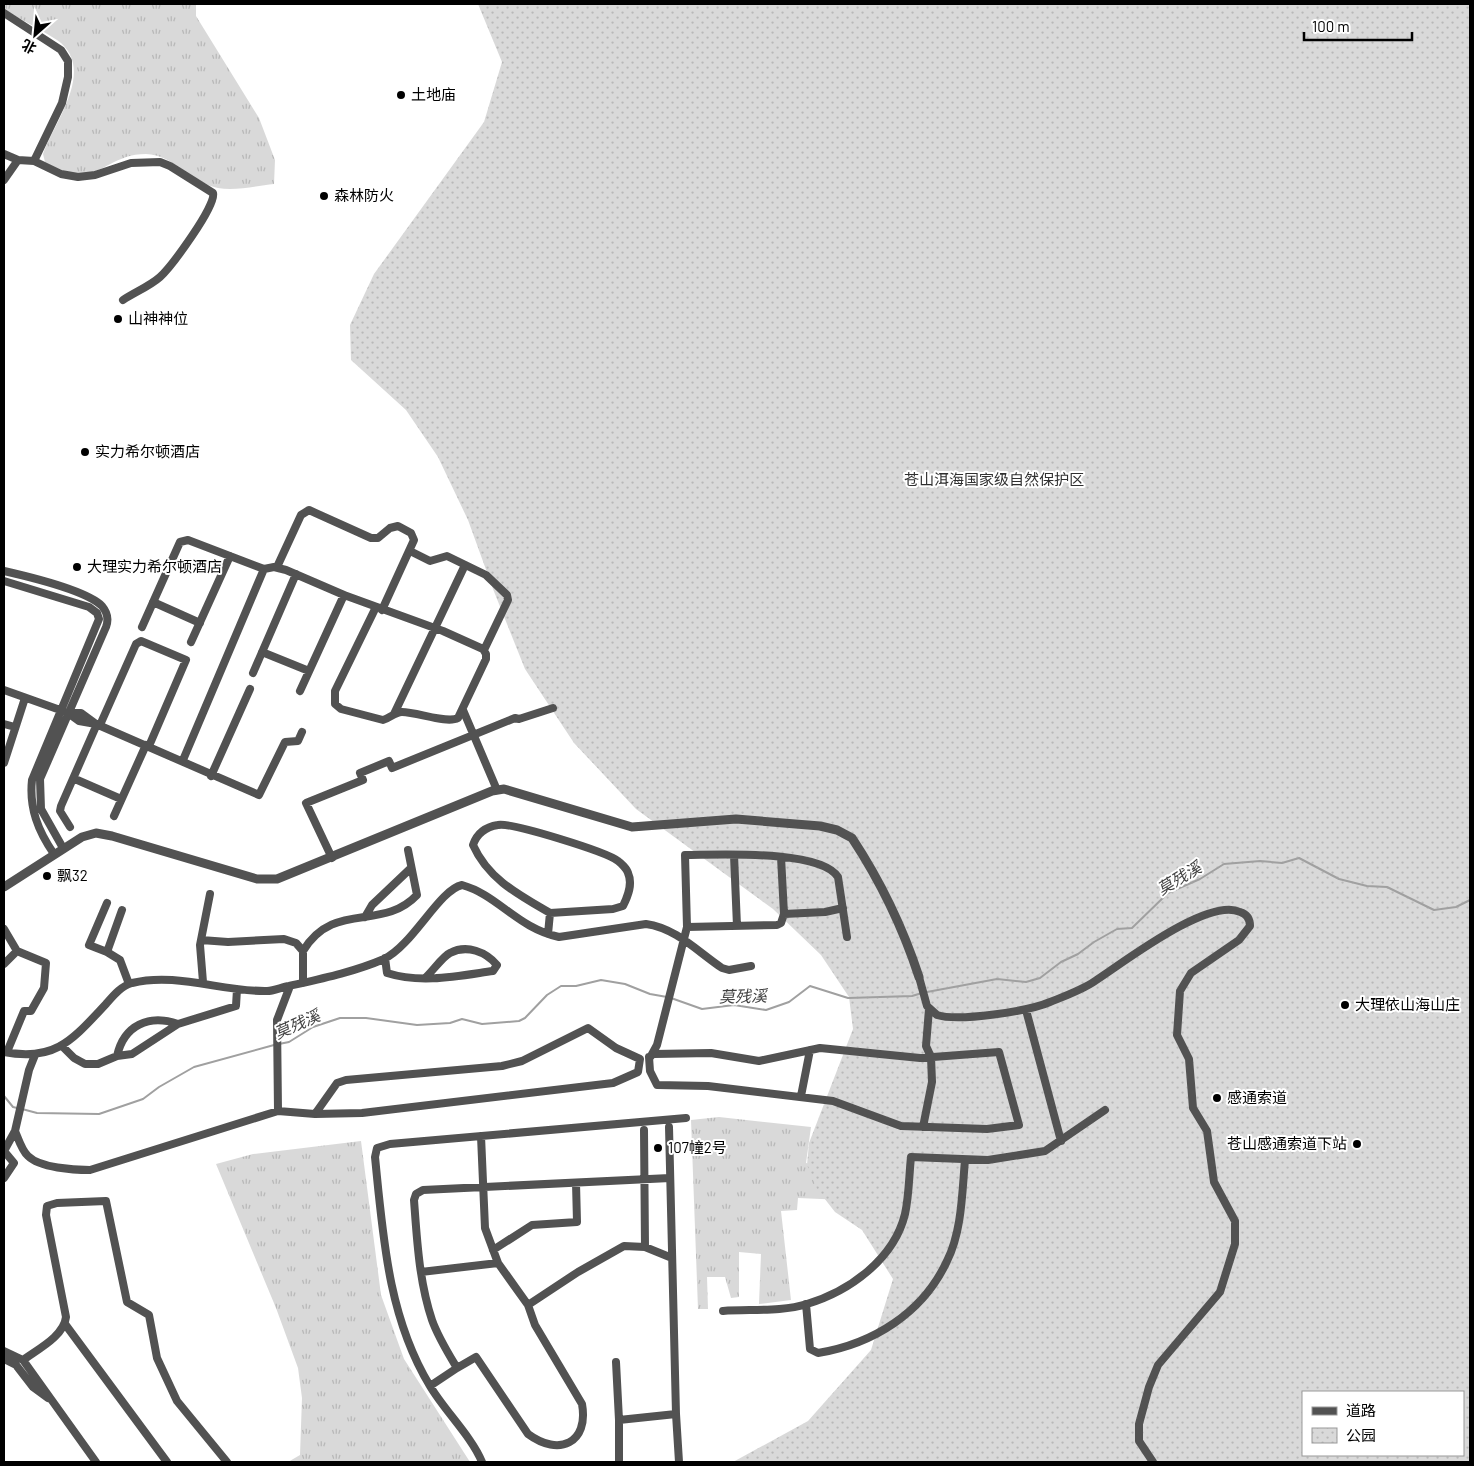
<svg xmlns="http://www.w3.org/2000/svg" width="1474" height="1466" viewBox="0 0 1474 1466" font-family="Barlow,'Noto Sans SC',sans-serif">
<defs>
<pattern id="grass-tufts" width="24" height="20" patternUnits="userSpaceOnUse" patternTransform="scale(1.25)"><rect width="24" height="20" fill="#d9d9d9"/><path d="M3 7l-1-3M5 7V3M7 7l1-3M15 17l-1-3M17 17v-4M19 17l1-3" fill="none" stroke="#b8b8b8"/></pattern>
<pattern id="park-dots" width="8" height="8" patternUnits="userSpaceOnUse" patternTransform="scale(1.25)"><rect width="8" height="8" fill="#d9d9d9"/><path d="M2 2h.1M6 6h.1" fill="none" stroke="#b8b8b8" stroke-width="1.8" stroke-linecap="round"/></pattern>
</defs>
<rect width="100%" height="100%" fill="#fff"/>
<path fill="url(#grass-tufts)" d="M4 4H196V16L259 118 275 160 274 184C257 186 235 191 218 188 192 183 174 155 146 154 103 154 98 193 45 162L43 154C55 121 97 68 57 40 40 29 21 20 4 9Z
M719 1117 811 1127 806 1163 850 1172 844 1200 798 1198 797 1210 781 1211 791 1300 759 1304 761 1254 739 1252V1297L731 1298 725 1277H707L708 1309H698L691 1120Z
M361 1141 381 1295 404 1359 470 1462H288L300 1455 302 1398 298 1368 276 1308 216 1164 253 1154Z"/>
<path fill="url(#park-dots)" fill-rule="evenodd" d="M478 4H1470V1462H733L808 1421 871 1350 893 1279 862 1230 835 1212 817 1189 807 1165 809 1143 853 1029 849 997 821 955 773 909 636 809 574 743 525 669 493 589 468 520 438 457 406 410 351 360 350 325 374 274 484 122 502 62ZM1303 1392H1463V1455H1303Z"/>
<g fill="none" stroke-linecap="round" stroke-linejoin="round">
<path stroke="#a0a0a0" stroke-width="2" d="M927 992 997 979 1026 982 1040 978 1061 962 1078 954 1094 942 1117 929 1132 928 1168 893 1200 879 1224 864 1260 861 1282 863 1299 858 1339 879 1367 886 1387 887 1434 910 1456 907 1470 900
M671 998 702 1009 734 1005 766 1010 789 1002 810 986 848 998 912 996 922 993
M279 1044 289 1042 313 1027 340 1018H366L417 1025 450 1023 462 1019 482 1024 519 1021 525 1018 547 995 561 986H576L601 980 625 984 650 994 667 997
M4 1096 13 1107 17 1108
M22 1109 37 1113 99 1114 143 1099 159 1087 194 1067 274 1045"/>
<path stroke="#525252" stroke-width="8" d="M4 13 61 50 68 61V77L62 103 34 161
M4 154 18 160 4 180
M18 160 34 161 61 174 78 177 95 175 131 163 160 162 170 166 213 193C217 205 171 267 160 277 150 286 135 292 123 300
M410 551 430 561 447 556 486 575 507 595 508 600 484 650
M277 567 301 515 309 510 371 538H378L390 528 398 526 411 533 414 540 382 610
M4 571C26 576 86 590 102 606 107 612 109 619 106 627L40 779 41 809 63 848
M4 581 89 607 97 613 99 619 32 780C29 808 38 831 54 854
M153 602 200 623
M142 627 180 542 188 540 264 569 274 567 286 570 344 595 443 631 483 649 486 654V659L458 718C447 724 417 712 402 712 395 712 390 718 383 720L341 709 335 704V691L376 607
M191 642 230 556
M262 652 309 671
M253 673 296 574
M4 690 63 711
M300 691 344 595
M463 710 497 790
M394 714 465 565
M4 724 15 727
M96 724 81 713H68L79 721 96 724 259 795 285 742 298 741 302 732
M100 725 136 644 141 641 186 660 149 746
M183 760 264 569
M4 763 25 698
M211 776 250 689
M75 779 121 799
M114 816 146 745
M70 827 60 811 61 806 97 724
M734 855 737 926
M781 857 784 914 825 912 843 908
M332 858 306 803 363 780 360 773 389 761 392 768 515 718 519 719 553 708
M107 903 89 945 107 952
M122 910 107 952 120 960 129 984
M365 917 372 905 411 868
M687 927 777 925 781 923 784 914
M4 929 17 951
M548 934 550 913 613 909 623 906C628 896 633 884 628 873 627 869 621 863 618 861 607 852 511 822 498 825 485 827 477 833 473 845 488 879 519 895 550 913
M201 940 228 942 284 939 296 943 303 951V983
M303 951C334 900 382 932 417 895L408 850
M385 958 387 973C421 984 458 976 493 971L497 965C486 952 467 944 450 953 443 956 432 972 425 978
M4 964 17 951 46 963 44 988 31 1011H24L7 1052
M919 977 927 1006 937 1015C959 1022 1029 1011 1050 1002 1065 996 1082 990 1095 981 1123 963 1208 897 1240 912 1247 914 1250 919 1250 926L1239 940 1191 973 1180 991 1177 1035 1189 1059 1193 1108 1207 1131 1214 1182 1235 1221V1244L1220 1292 1158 1365 1149 1387 1139 1424V1441L1153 1462
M203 982 200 945 210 894
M1026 1010 1061 1141
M62 1046 74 1058 85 1064H98L117 1056 132 1054 178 1024 236 1006 237 989
M4 1052C56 1062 73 1039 106 1004 113 996 121 986 132 983 177 972 222 992 267 991 274 991 282 987 289 986 320 979 354 972 384 959 413 945 439 890 462 885 498 895 517 928 559 937L646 924C676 928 698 952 722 968L729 970 751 966
M35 1055 29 1070 15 1131C18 1138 22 1151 28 1156 40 1168 74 1170 90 1170L278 1111 315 1114 337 1083 346 1080 502 1066 522 1061 588 1028 616 1048 640 1059 638 1072 613 1083 362 1113 315 1114
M117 1056C124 1025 149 1014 178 1024
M651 1056 657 1045 687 927 685 855C717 855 820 849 838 877L847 937
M649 1057 650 1071 657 1085 708 1086 833 1101 901 1126 987 1129 1019 1125 999 1052 920 1058 820 1048 759 1061 711 1053 654 1054
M801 1096 810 1050
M278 1111 277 1020 290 986
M669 1127 676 1414 679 1462
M923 1127 932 1082 931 1057 926 1046 929 1009
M644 1130 645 1247
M481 1136 485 1228 498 1263 528 1305
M4 1151 14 1163 4 1178
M4 1151 15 1131
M493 1250 532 1225 577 1222 576 1183
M421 1272 498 1263
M806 1304 810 1349 818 1353C873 1344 923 1313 947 1261 962 1231 962 1193 965 1160
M723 1311C750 1309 782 1312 807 1304 850 1291 894 1259 905 1214 909 1196 909 1176 911 1157L988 1160 1045 1151 1105 1110
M65 1324 167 1462
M4 1351 23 1360 96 1462
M4 1359 16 1365 33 1387 48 1398
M23 1360C38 1349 64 1336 66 1317L46 1215 47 1206 57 1203 106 1201 127 1302 149 1315 157 1358 177 1401 227 1462
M616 1362 619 1420
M457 1368 476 1357 528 1434C559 1457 589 1443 582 1404L535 1325 528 1305 578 1272 624 1246 645 1247 672 1258
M430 1386 457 1368C448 1353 438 1337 432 1320 419 1281 417 1240 414 1200L416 1194 423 1190 670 1178
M482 1462C472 1437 444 1410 430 1386 388 1317 383 1236 375 1157L377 1148 390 1144 686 1118
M619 1462V1420L676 1414"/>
<path stroke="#525252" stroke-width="9" d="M4 887 82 837 96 833 112 836 257 879H277L492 791 504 789 632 827 736 819 820 826 837 830 852 838C881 882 903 928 919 977"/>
</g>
<g fill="#000" stroke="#fff" stroke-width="2">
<circle cx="401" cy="95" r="5"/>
<circle cx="324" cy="196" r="5"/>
<circle cx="118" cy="319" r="5"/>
<circle cx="85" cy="452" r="5"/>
<circle cx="77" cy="567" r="5"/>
<circle cx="47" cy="876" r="5"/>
<circle cx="1345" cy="1005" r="5"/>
<circle cx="1217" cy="1098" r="5"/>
<circle cx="1357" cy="1144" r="5"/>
<circle cx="658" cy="1148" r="5"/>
</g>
<g text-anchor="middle" stroke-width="4" stroke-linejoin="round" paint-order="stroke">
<g font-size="15" fill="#000" stroke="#fff" text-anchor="start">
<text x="411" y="100">土地庙</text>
<text x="334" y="201">森林防火</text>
<text x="128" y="324">山神神位</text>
<text x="95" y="457">实力希尔顿酒店</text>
<text x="87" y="572">大理实力希尔顿酒店</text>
<text x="57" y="881">飘32</text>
<text x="1355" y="1010">大理依山海山庄</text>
<text x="1227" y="1103">感通索道</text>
<text x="1347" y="1149" text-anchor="end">苍山感通索道下站</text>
<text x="668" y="1153">107幢2号</text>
</g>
<g font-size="15" fill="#303030" stroke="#fff">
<text x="994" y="485">苍山洱海国家级自然保护区</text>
</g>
<g font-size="16" font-style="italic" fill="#414141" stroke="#fff">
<text transform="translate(1179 878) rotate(-31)" y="6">莫残溪</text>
<text transform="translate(743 996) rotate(-1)" y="6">莫残溪</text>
<text transform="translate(297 1024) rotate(-24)" y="6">莫残溪</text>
</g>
</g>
<rect width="1474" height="1466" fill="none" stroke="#000000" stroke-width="10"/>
<rect x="1302" y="1391" width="162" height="65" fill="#ffffff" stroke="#999999"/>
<rect x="1312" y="1407" width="25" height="8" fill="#525252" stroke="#999999"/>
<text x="1346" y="1416" font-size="15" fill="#000000">道路</text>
<rect x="1312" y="1428" width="25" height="15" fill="url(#park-dots)" stroke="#999999"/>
<text x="1346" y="1441" font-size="15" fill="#000000">公园</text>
<g transform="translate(35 35) rotate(207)" stroke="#ffffff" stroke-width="4" paint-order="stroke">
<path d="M0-4L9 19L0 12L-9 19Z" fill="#000000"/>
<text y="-8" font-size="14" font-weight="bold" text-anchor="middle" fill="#000000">北</text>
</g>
<path d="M1304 32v8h108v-8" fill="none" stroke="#000000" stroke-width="2.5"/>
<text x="1312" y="32" font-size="15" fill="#000000" stroke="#ffffff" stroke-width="4" paint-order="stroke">100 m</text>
</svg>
